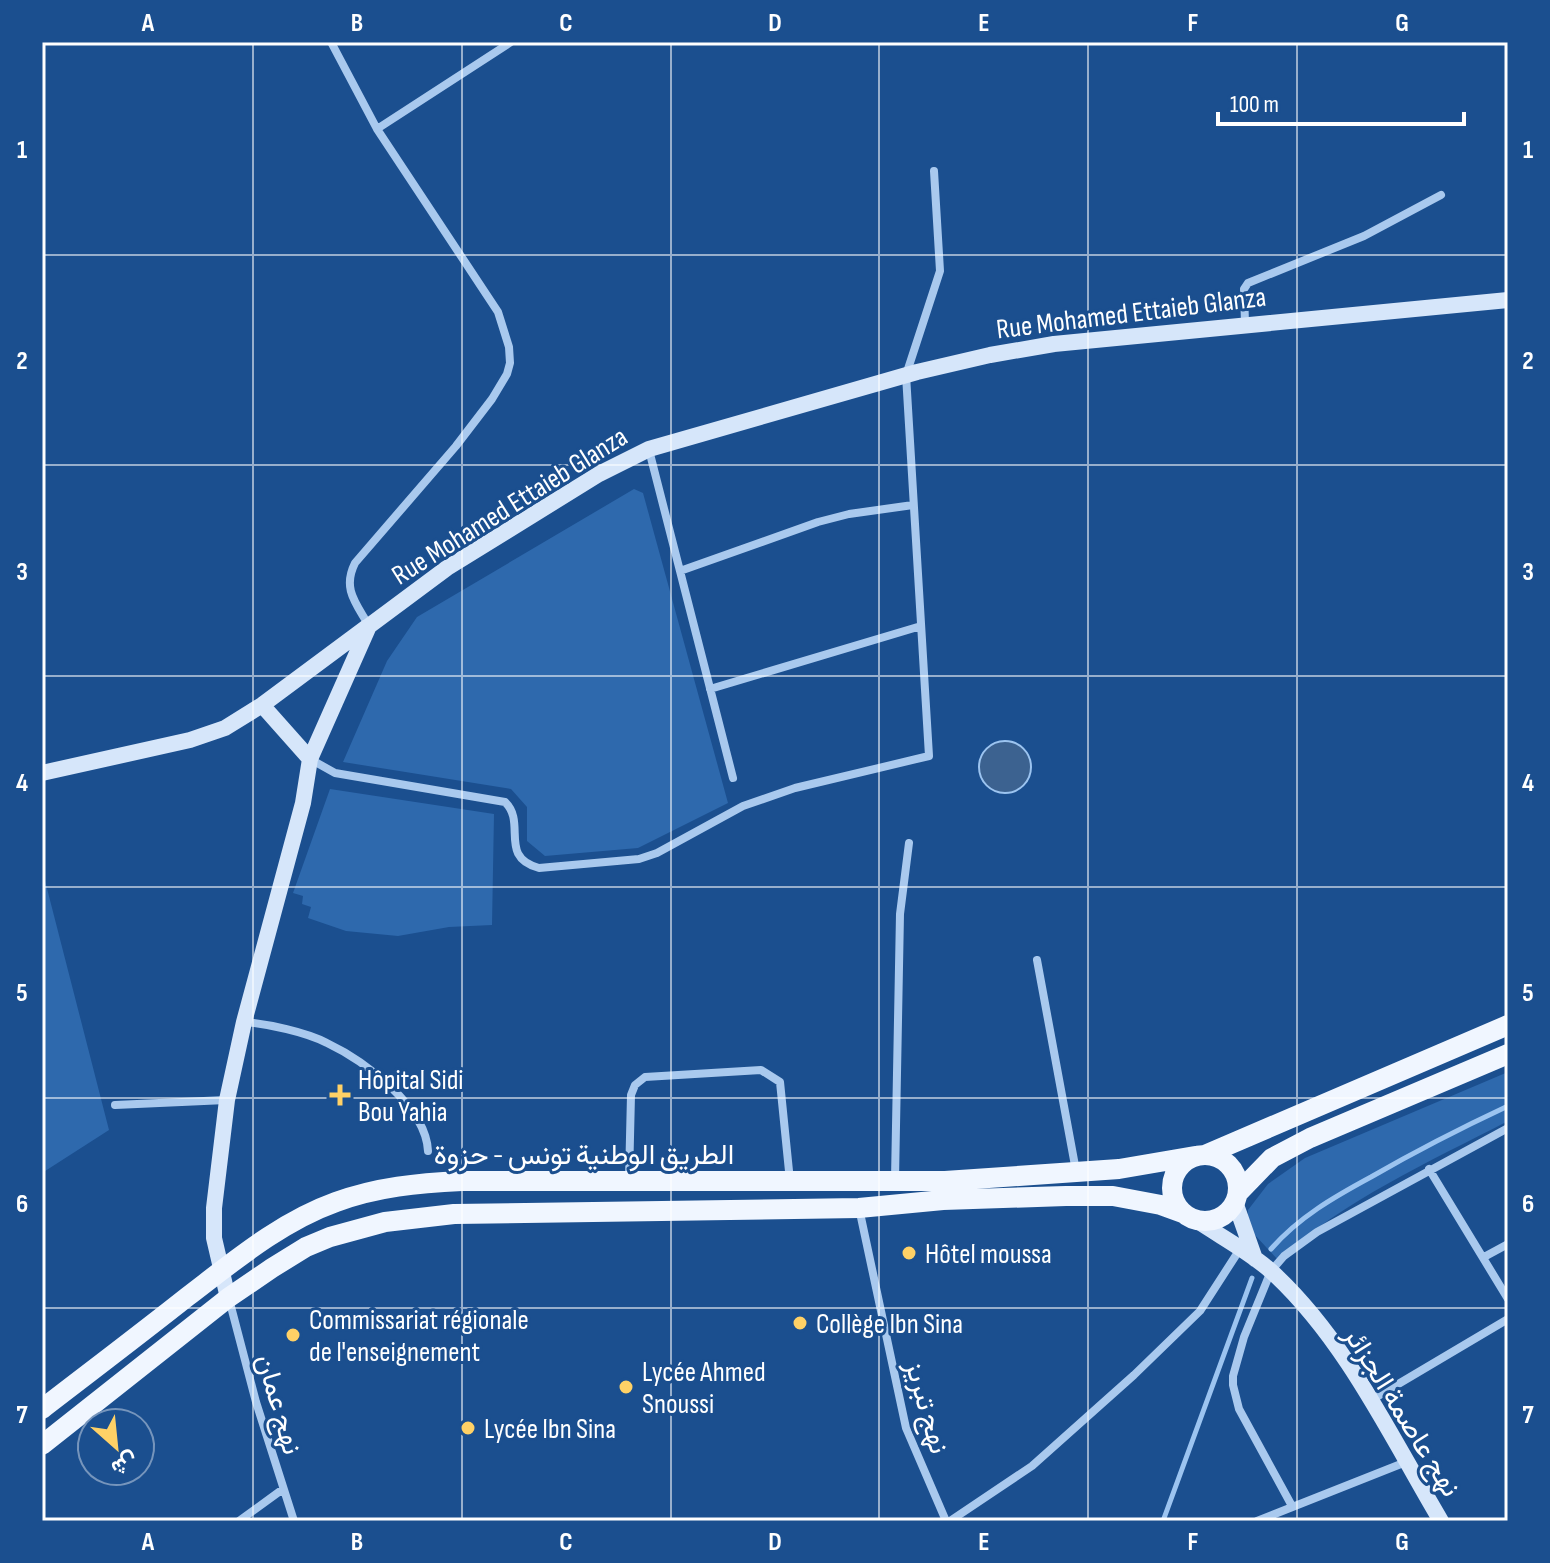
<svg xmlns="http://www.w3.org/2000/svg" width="1550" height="1563" viewBox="0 0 1550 1563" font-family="'Sofia Sans Condensed',Vazirmatn,sans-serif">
<rect width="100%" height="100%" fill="#1b4f8f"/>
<path fill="#2e69ad" d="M634 489 643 493 728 803 638 848 545 856 527 841V807L511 789 343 762 387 661 417 617Z
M330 789 494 814 492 925 449 927 398 936 346 931 308 918 311 907 302 904 303 896 293 893Z
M42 869 109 1130 42 1173Z
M1508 1072V1121C1429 1162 1344 1200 1278 1260L1254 1234 1248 1222V1210L1268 1184 1305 1158Z"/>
<path fill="#3c6290" stroke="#9cc4f0" stroke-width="2" d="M979 767a26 26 0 1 1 52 0a26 26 0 1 1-52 0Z"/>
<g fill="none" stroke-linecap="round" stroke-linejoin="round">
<path stroke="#9cc4f0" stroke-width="5" d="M1271 1249C1299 1217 1334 1197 1371 1177 1416 1151 1461 1128 1508 1106
M1163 1521 1252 1278"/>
<path stroke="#a9c9ee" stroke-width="8" d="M331 42 377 129
M1245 324 1244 289 1248 283 1364 236 1441 195
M649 450 733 778
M680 571 818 522 849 514 913 505
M369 626C356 603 342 589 355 563L456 446 492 399 507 374 510 363 509 347 498 312 377 129 511 42
M710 689 921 626
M310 759 335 773 505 802C527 823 498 857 539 868L639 859 657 853 743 806 795 788 929 756 906 375 940 271 934 171
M1037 960 1076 1171
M244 1022C268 1024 306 1032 327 1043 365 1061 426 1107 428 1151
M115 1105 226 1100
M1429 1169 1508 1299
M629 1179 631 1095 635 1085 645 1077 761 1070 780 1082 790 1181
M895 1179 900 914 909 843
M859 1208 906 1428 946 1521
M1484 1257 1508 1244
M229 1299 256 1402 294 1521
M1373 1399 1508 1319
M1292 1506 1239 1409 1233 1385V1376L1244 1337 1271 1271 1284 1256 1317 1232 1508 1128
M239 1521 283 1489
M950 1521 1032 1466 1134 1375 1200 1311 1240 1249
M1257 1521 1406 1462"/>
<path stroke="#d6e6fa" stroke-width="16" d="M262 705 310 759
M42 773 190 740 225 728 262 705 367 627
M1235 1202 1255 1259
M1196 1220C1221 1237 1250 1252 1272 1272 1346 1340 1391 1437 1441 1521
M228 1298 214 1238V1208L227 1100 244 1022 303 803 310 759 369 626 447 568 599 474 649 449 917 372 990 355 1054 344 1508 300"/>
<path stroke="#f0f6ff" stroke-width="20" d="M1172 1188a33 33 0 1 1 66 0a33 33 0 1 1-66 0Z
M1205 1155 1508 1025
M1238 1193 1272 1158 1310 1138 1508 1054
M42 1409C90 1372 139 1335 187 1297 233 1262 280 1222 336 1202 377 1187 418 1183 462 1181H945L1119 1169 1195 1156
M42 1445 228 1298 272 1268 306 1247 330 1237 385 1222 454 1214 859 1208 943 1200 1066 1196H1113L1161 1205 1183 1213"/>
</g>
<path fill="none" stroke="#fff" stroke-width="2" stroke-opacity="0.55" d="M253 42V1521M462 42V1521M671 42V1521M879 42V1521M1088 42V1521M1297 42V1521M42 255H1508M42 465H1508M42 676H1508M42 887H1508M42 1098H1508M42 1308H1508"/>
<g fill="#ffd166" stroke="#1b4f8f" stroke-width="3">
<path d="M336 1083h8v8h8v8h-8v8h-8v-8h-8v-8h8z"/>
<circle cx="909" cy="1253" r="8"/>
<circle cx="800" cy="1323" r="8"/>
<circle cx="293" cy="1335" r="8"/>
<circle cx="626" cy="1387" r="8"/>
<circle cx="468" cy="1428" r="8"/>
</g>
<g text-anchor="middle" stroke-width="6" stroke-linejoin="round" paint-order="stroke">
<g font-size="28" fill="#fff" stroke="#1b4f8f">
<text transform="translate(1131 312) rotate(-7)" y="10">Rue Mohamed Ettaieb Glanza</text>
<text transform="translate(509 505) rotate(-32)" y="10">Rue Mohamed Ettaieb Glanza</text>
<text x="584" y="1164">الطريق الوطنية تونس - حزوة</text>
<text transform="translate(280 1404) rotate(74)" y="10">نهج عمان</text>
<text transform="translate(928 1407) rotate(74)" y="10">نهج تبريز</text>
<text transform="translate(1403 1411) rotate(58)" y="10">نهج عاصمة الجزائر</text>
</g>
<g font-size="28" fill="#fff" stroke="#1b4f8f" text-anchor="start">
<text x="358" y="1089">Hôpital Sidi<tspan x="358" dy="32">Bou Yahia</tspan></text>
<text x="925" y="1263">Hôtel moussa</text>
<text x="309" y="1329">Commissariat régionale<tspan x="309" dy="32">de l'enseignement</tspan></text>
<text x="816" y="1333">Collège Ibn Sina</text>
<text x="642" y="1381">Lycée Ahmed<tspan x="642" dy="32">Snoussi</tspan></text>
<text x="484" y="1438">Lycée Ibn Sina</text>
</g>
</g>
<rect width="1550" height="1563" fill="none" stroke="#1b4f8f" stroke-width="88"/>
<g transform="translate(116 1447) rotate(153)"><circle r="38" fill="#1b4f8f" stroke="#7695bc" stroke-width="2"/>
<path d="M0-6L14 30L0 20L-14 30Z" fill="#ffd166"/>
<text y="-12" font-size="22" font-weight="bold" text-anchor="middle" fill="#ffffff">ش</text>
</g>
<path d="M1218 112v12h246v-12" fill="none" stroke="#ffffff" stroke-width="4"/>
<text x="1230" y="112" font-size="24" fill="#ffffff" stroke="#1b4f8f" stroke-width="6" paint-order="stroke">100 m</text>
<rect x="44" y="44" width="1462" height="1475" fill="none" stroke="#fff" stroke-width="3"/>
<g font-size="26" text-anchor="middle" font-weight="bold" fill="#fff">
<text x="148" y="31">A</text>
<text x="357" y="31">B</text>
<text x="566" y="31">C</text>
<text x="775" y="31">D</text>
<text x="984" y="31">E</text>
<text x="1193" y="31">F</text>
<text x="1402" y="31">G</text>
<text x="22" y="158">1</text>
<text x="1528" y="158">1</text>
<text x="22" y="369">2</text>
<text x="1528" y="369">2</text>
<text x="22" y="580">3</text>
<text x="1528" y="580">3</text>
<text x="22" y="791">4</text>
<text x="1528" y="791">4</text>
<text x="22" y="1001">5</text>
<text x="1528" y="1001">5</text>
<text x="22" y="1212">6</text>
<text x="1528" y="1212">6</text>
<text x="22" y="1423">7</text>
<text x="1528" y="1423">7</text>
<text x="148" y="1550">A</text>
<text x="357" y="1550">B</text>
<text x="566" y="1550">C</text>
<text x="775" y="1550">D</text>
<text x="984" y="1550">E</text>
<text x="1193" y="1550">F</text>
<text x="1402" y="1550">G</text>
</g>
</svg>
